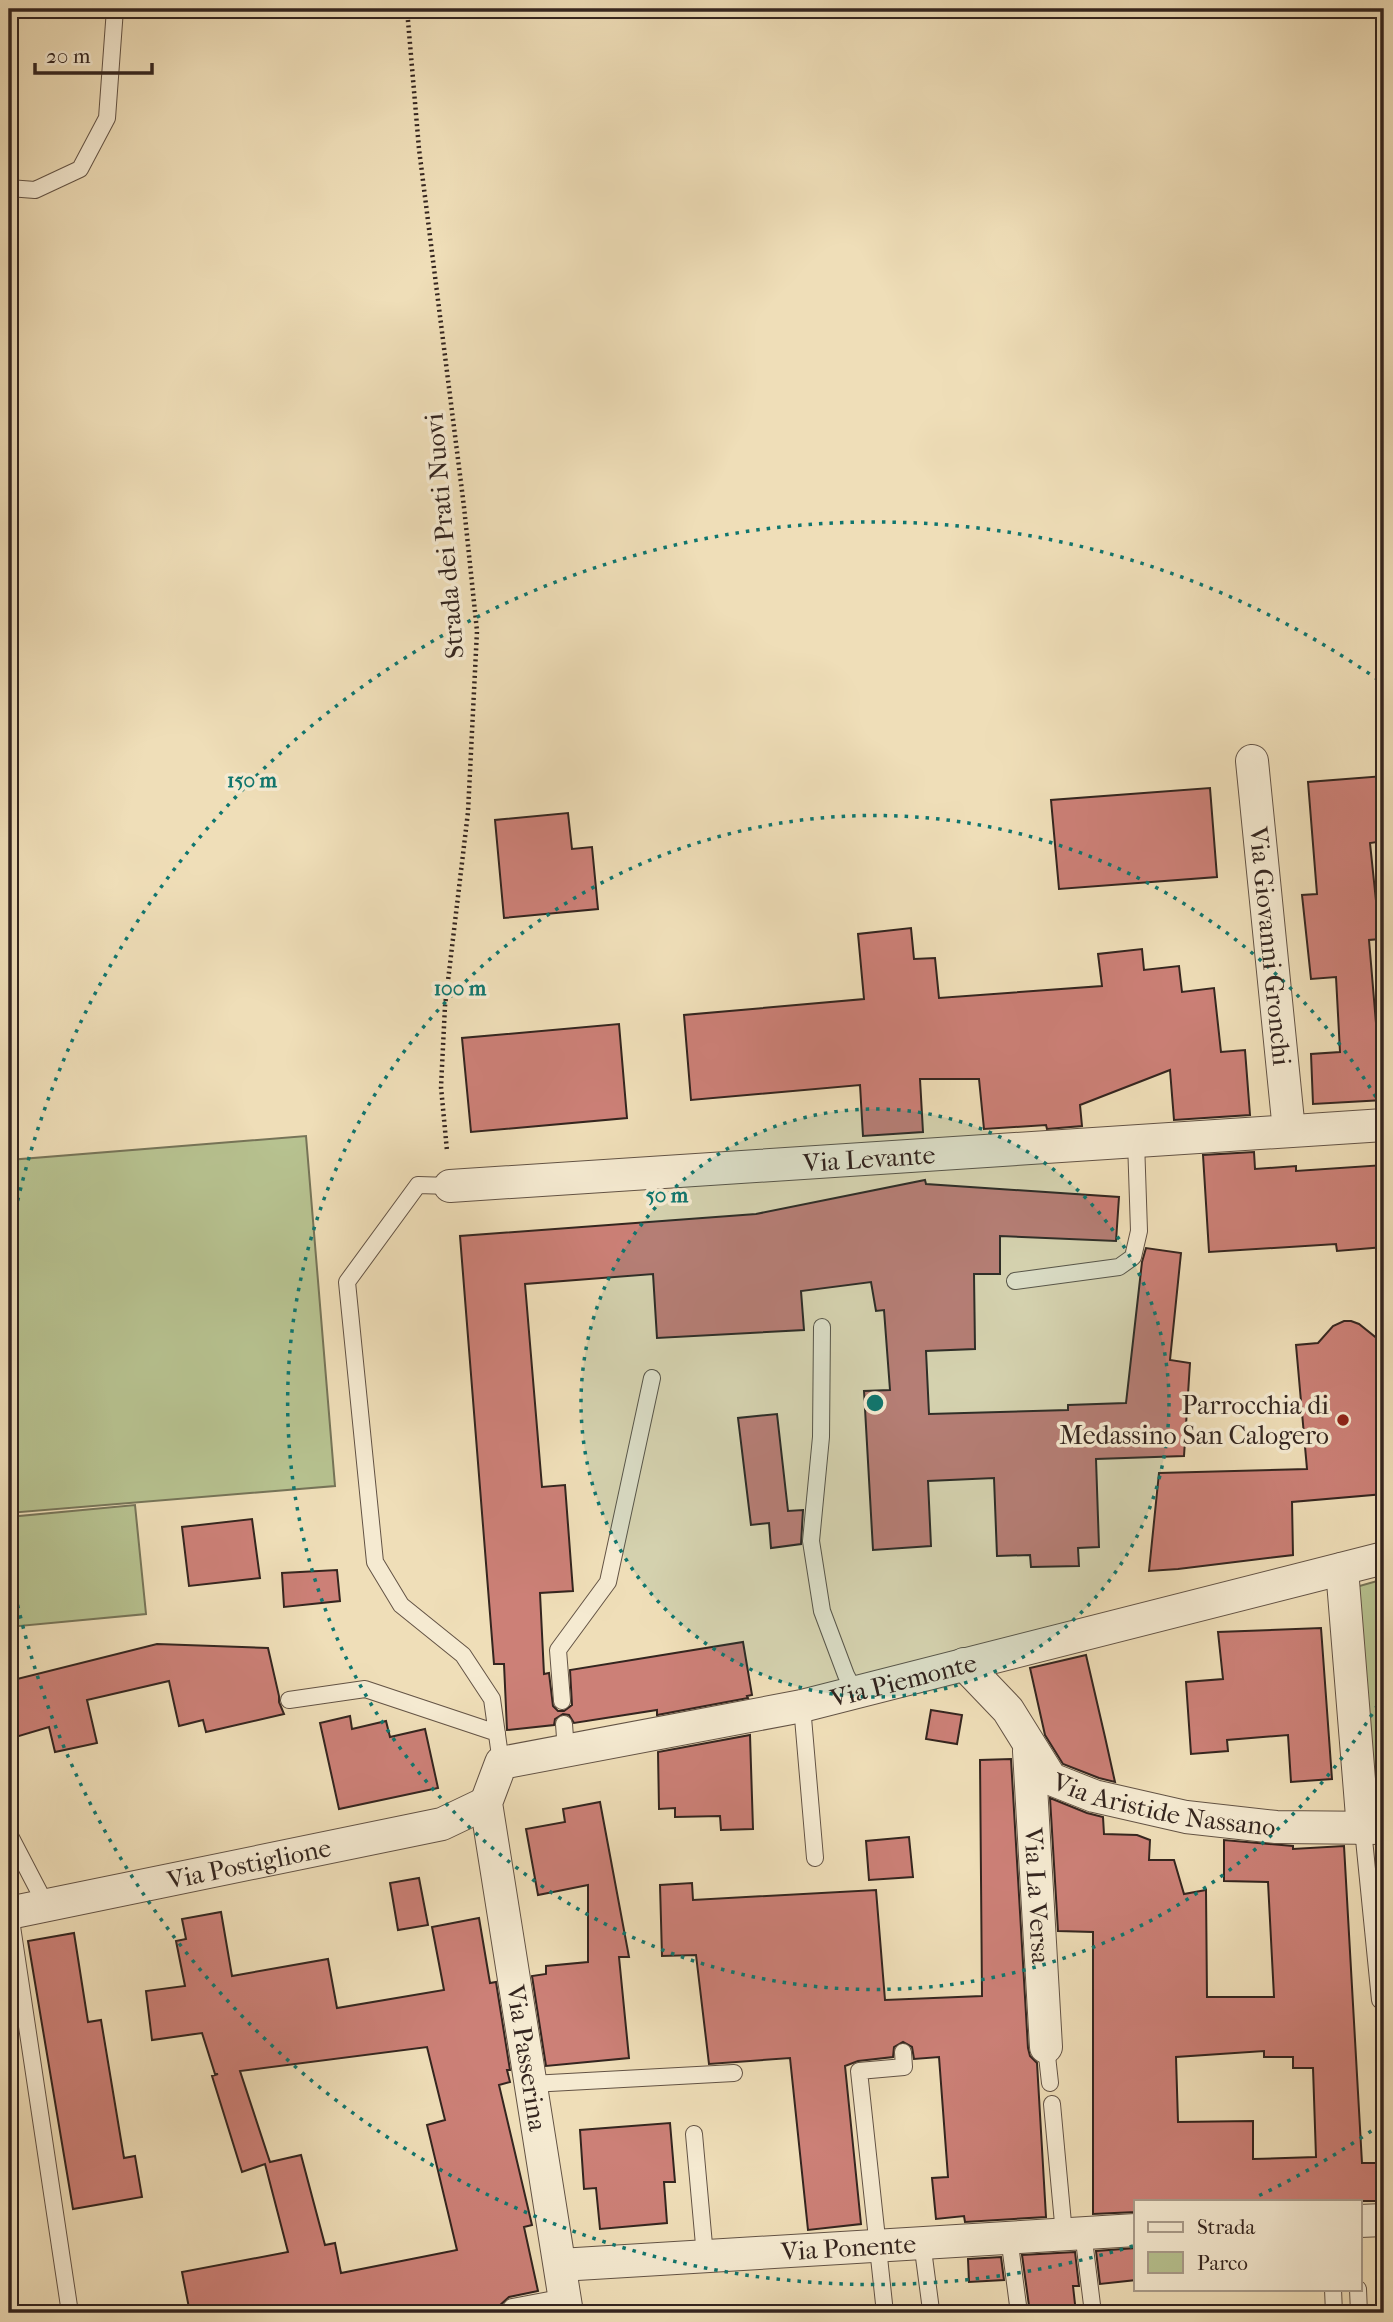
<svg xmlns="http://www.w3.org/2000/svg" width="1393" height="2322" viewBox="0 0 1393 2322" font-family="'IM FELL French Canon',serif">
<rect width="100%" height="100%" fill="#efdeb8"/>
<filter id="stains"><feTurbulence type="fractalNoise" baseFrequency=".00286" numOctaves="4"/><feColorMatrix values="0 0 0 0 .2 0 0 0 0 .09 0 0 0 0 .02 0 0 0 .5 -.17"/></filter>
<radialGradient id="worn" r=".72"><stop offset=".6" stop-color="#630" stop-opacity="0"/><stop offset="1" stop-color="#630" stop-opacity=".3"/></radialGradient>
<path fill="#b7c290" stroke="#767458" stroke-width="2" d="M306 1136 335 1486 9 1513V1160Z
M135 1505 146 1614 9 1627V1517Z
M1384 1579V1812L1373 1813 1356 1587Z"/>
<path fill="#cc8077" stroke="#34251f" stroke-width="2" fill-rule="evenodd" d="M1384 776V841L1370 843 1380 939 1369 940 1376 1023H1384V1100L1313 1104 1311 1054 1340 1052 1336 977 1311 979 1302 895 1317 894 1308 782Z
M1210 788 1217 877 1059 889 1051 800Z
M568 813 572 849 592 847 598 909 504 918 495 820Z
M911 928 914 959 935 958 939 998 1102 986 1098 954 1142 949 1144 970 1179 966 1182 992 1214 988 1221 1052 1245 1050 1250 1115 1174 1120 1170 1070 1080 1105 1082 1126 1047 1129 1046 1125 984 1129 979 1079H920L923 1132 863 1136 860 1085 691 1100 684 1015 864 999 858 934Z
M619 1024 627 1118 471 1132 462 1038Z
M1254 1152 1255 1169 1296 1166V1171L1384 1165V1247L1337 1251 1336 1244 1209 1252 1203 1155Z
M925 1180 926 1184 1119 1197 1116 1241 1000 1236V1274H974L975 1349 926 1351 929 1414 1068 1410V1405L1126 1403 1142 1262 1146 1248 1181 1253 1170 1360 1190 1363 1184 1456 1096 1459 1099 1547 1078 1548 1079 1566 1031 1567 1030 1555 997 1556 994 1478 928 1481 931 1546 873 1550 864 1391 890 1390 884 1310 876 1311 871 1282 801 1291 804 1330 657 1338 653 1274 525 1284 542 1487 565 1485 573 1591 540 1593 544 1674 549 1673 553 1706 558 1711H564L572 1705 570 1670 743 1642 752 1695 747 1696 748 1698 657 1715V1710L574 1723 569 1715 563 1714 555 1719 554 1725 507 1730 504 1664H494L460 1236 756 1214Z
M1351 1321 1359 1324 1384 1344V1494L1292 1502 1293 1555 1178 1569 1149 1571 1159 1473 1307 1469 1296 1345 1318 1343 1333 1326 1344 1321Z
M777 1414 788 1511 803 1510 801 1544 771 1548 769 1523 751 1525 738 1418Z
M252 1519 260 1578 189 1586 182 1527Z
M337 1570 340 1601 284 1607 282 1573Z
M1321 1628 1332 1779 1291 1782 1288 1735 1227 1740 1228 1751 1191 1754 1186 1682 1223 1679 1218 1632Z
M157 1644 268 1648 279 1696V1702L284 1714 206 1732 203 1720 179 1726 169 1681 87 1700 97 1743 55 1752 49 1727 9 1739V1681Z
M1086 1655 1105 1737 1115 1782 1099 1778 1063 1764 1045 1735 1030 1668Z
M931 1710 962 1715 957 1744 926 1739Z
M350 1716 352 1729 386 1721 390 1737 425 1729 438 1788 339 1809 320 1723Z
M750 1735 753 1829 721 1830 720 1816 675 1817V1808L659 1809 658 1752Z
M1011 1759 1028 2048 1030 2056 1037 2063 1046 2217 965 2222 964 2216 936 2219 932 2178 948 2177 939 2057 914 2059 912 2047 903 2042 894 2047 893 2057 858 2061 845 2066 861 2224 808 2230 790 2058 709 2064 696 1955 662 1956 660 1885 692 1883 693 1900 876 1890 885 2000 982 1996 980 1760Z
M1050 1798 1087 1813 1103 1817 1104 1834 1137 1835 1150 1840 1149 1860H1174L1184 1894 1206 1890 1207 1997H1274L1268 1882 1224 1881V1840L1293 1846V1849L1344 1846 1362 2163H1384V2201H1136V2212L1093 2214V1932L1058 1931ZM1264 2051V2057H1293V2068H1313L1316 2157 1253 2159V2121L1178 2122 1176 2057Z
M600 1802 629 1957H619L629 2058 546 2066 532 1976 546 1974V1966L588 1962V1885L538 1895 526 1829 565 1822 563 1809Z
M909 1837 913 1877 869 1880 866 1841Z
M419 1878 428 1925 398 1930 390 1883Z
M221 1912 232 1976 328 1959 337 2008 444 1990 432 1927 479 1918 490 1983 496 1982 510 2070H507L510 2082 499 2085 532 2225 524 2227 538 2291 509 2297 499 2306 497 2313H190L182 2272 288 2252 265 2164 242 2172 212 2076 218 2074H215L202 2033 152 2040 146 1991 185 1986 176 1941 186 1939 182 1919ZM427 2047 445 2120 427 2125 457 2250 341 2273 335 2243 325 2245 301 2155 270 2162 240 2071Z
M74 1933 88 2022 101 2020 124 2158 135 2156 142 2197 73 2209 28 1941Z
M670 2123 675 2182H664L667 2223 600 2229 596 2188 584 2189 580 2130Z
M1136 2248V2280L1100 2284 1096 2251Z
M1075 2252 1079 2286H1073L1076 2313H1030L1022 2255Z
M1001 2257 1004 2280 969 2282 968 2259Z"/>
<g fill="none" stroke-linecap="round" stroke-linejoin="round">
<defs>
<path id="lane" d="M9 188 35 190 80 169 107 118 115 9
M450 1186 418 1185 347 1282 375 1562 401 1605 463 1655 492 1699 501 1763
M1015 1281 1119 1267 1133 1257 1139 1231 1136 1141
M822 1327 821 1437 811 1541 822 1611 846 1675 855 1692
M289 1700 365 1689 497 1733
M562 1701 558 1650 608 1582 652 1378
M802 1706 815 1858
M564 1724 566 1751
M1363 1829 1380 2000
M9 1834 46 1905
M10 1913 70 2313
M1046 2047 1050 2083
M531 2084 734 2073
M1052 2104 1064 2234
M694 2134 705 2256
M1083 2232 1093 2313
M1009 2237 1019 2313
M922 2242 931 2310
M1333 2289 1334 2313
M1358 2289 1359 2313
M507 2313 512 2307 565 2297
M885 2313 859 2071 904 2067 903 2052"/>
<g id="street">
<path id="s1" d="M1252 761 1289 1131"/>
<path id="s2" d="M450 1186 1384 1125"/>
<path d="M1342 1569 1363 1829"/>
<path id="s3" d="M964 1664 1008 1710 1051 1779 1094 1796 1186 1817 1276 1827 1384 1828"/>
<path id="s4" d="M1029 1751 1046 2047"/>
<path id="s5" d="M9 1913 442 1824 486 1803"/>
<path d="M1360 2221 1384 2220"/>
<path id="s6" d="M560 2265 1136 2230"/>
<path id="s7" d="M567 2313 486 1803 501 1763 802 1706 1384 1558"/>
</g>
</defs>
<use href="#lane" stroke="#635345" stroke-width="18"/>
<use href="#street" stroke="#635345" stroke-width="34"/>
<path stroke="#34251f" stroke-width="4.5" stroke-dasharray="2 3.5" stroke-linecap="butt" d="M407 9 419 149 464 507 477 631 468 812 445 1006 441 1087 447 1151"/>
<use href="#lane" stroke="#f5ead1" stroke-width="16"/>
<use href="#street" stroke="#f5ead1" stroke-width="32"/>
</g>
<circle cx="875" cy="1403" r="294" fill="#0f766e" fill-opacity=".12"/>
<g fill="none" stroke="#0f766e" stroke-width="3.5" stroke-dasharray="3.5 7">
<circle cx="875" cy="1403" r="294"/>
<path d="M1383 1696A587 587 0 1 1 1383 1109"/>
<path d="M1380 2125A881 881 0 0 1 1254 2198M1133 2246A881 881 0 0 1 9 1564M9 1242A881 881 0 0 1 1380 681"/>
</g>
<circle fill="#8f2418" stroke="#f5ead1" stroke-width="2.5" cx="1343" cy="1420" r="7"/>
<g text-anchor="middle" stroke-width="7" stroke-linejoin="round" paint-order="stroke">
<g font-size="26" fill="#34251f" stroke="#f5ead1">
<text transform="translate(444 536) rotate(-95)" y="9">Strada dei Prati Nuovi</text>
<text dy="9" stroke="none"><textPath href="#s1" startOffset="186">Via Giovanni Gronchi</textPath></text>
<text dy="9" stroke="none"><textPath href="#s2" startOffset="420">Via Levante</textPath></text>
<text dy="9" stroke="none"><textPath href="#s7" startOffset="970">Via Piemonte</textPath></text>
<text dy="9" stroke="none"><textPath href="#s3" startOffset="262">Via Aristide Nassano</textPath></text>
<text dy="9" stroke="none"><textPath href="#s5" startOffset="245">Via Postiglione</textPath></text>
<text dy="9" stroke="none"><textPath href="#s4" startOffset="145">Via La Versa</textPath></text>
<text transform="translate(527 2058) rotate(81)" y="9">Via Passerina</text>
<text dy="9" stroke="none"><textPath href="#s6" startOffset="289">Via Ponente</textPath></text>
</g>
<g font-size="26" fill="#34251f" stroke="#f5ead1" text-anchor="end">
<text x="1329" y="1414">Parrocchia di<tspan x="1329" dy="30">Medassino San Calogero</tspan></text>
</g>
</g>
<circle cx="875" cy="1403" r="10" fill="#0f766e" stroke="#f5ead1" stroke-width="3.5"/>
<g font-size="21" text-anchor="middle" font-weight="bold" fill="#0f766e" stroke="#f5ead1" stroke-width="7" stroke-linejoin="round" paint-order="stroke">
<text x="252" y="787">150 m</text>
<text x="460" y="995">100 m</text>
<text x="667" y="1202">50 m</text>
</g>
<rect width="1393" height="2322" fill="none" stroke="#efdeb8" stroke-width="35"/>
<rect x="10" y="10" width="1372" height="2301" fill="none" stroke="#34251f" stroke-width="3.5"/>
<rect x="18" y="18" width="1358" height="2287" fill="none" stroke="#34251f" stroke-width="2"/>
<rect x="1134" y="2200" width="228" height="91" fill="#f5ead1" stroke="#a89b8a" stroke-width="2"/>
<rect x="1148" y="2222" width="35" height="10" fill="#f5ead1" stroke="#a89b8a" stroke-width="2"/>
<text x="1197" y="2234" font-size="21" fill="#34251f">Strada</text>
<rect x="1148" y="2252" width="35" height="21" fill="#b7c290" stroke="#a89b8a" stroke-width="2"/>
<text x="1197" y="2270" font-size="21" fill="#34251f">Parco</text>
<path d="M35 63v10h117v-10" fill="none" stroke="#34251f" stroke-width="3.5"/>
<text x="46" y="63" font-size="21" fill="#34251f" stroke="#f5ead1" stroke-width="5" paint-order="stroke">20 m</text>
<rect width="100%" height="100%" filter="url(#stains)"/>
<rect width="100%" height="100%" fill="url(#worn)"/>
</svg>
